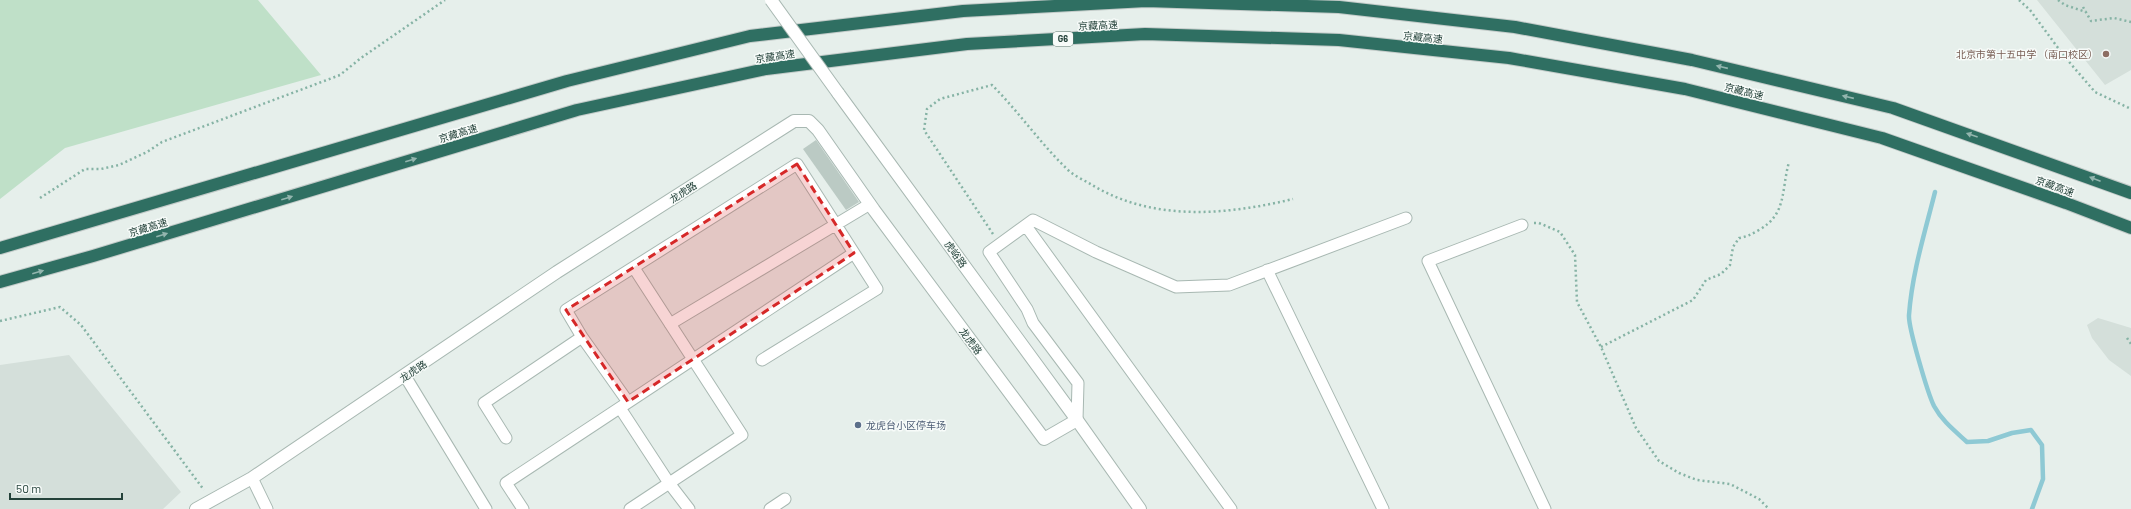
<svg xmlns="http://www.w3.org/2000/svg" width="2131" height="509" viewBox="0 0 2131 509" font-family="Barlow,'Noto Sans SC',sans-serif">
<rect width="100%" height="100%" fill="#e6efeb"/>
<path fill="#d4dfda" d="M2037 0H2131V70L2105 85Z
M2098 318 2131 328V376L2109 360 2092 338 2087 325Z
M69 355 181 492 163 509H0V365Z"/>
<path fill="#bfe0c8" d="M0 0H258L321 75 65 148 0 199Z"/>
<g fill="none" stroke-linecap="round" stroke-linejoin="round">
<path stroke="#8ec9d4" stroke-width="4.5" d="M1935 192C1925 232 1912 273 1909 315 1908 327 1928 394 1934 406 1942 421 1955 431 1967 442L1988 441 2012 433 2031 430 2042 445 2043 479 2032 509"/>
</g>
<path fill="#bbcac4" d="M816 140 859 202 846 210 803 149Z"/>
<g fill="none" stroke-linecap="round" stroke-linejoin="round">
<defs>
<path id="minor" d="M1522 225 1428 261 1545 509
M1026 226 1231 509
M1267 270 1383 509
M670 324 870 204
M582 337 628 402
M405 376 486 509
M620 408 669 483 689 509
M1077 420 1078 383 1033 323 1027 309 989 252 1033 220 1096 252 1176 287 1229 285 1406 218
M506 438 484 403 582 337 566 310 797 164 877 289 762 360
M252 478 267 509
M523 509 506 483 854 253
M630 509 742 435 634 268
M770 509 785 499"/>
<path id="tertiary" d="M838 93 1077 420 1140 509
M196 509 252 478 557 272 794 121H809L818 130 874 210 1044 439 1077 420"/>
<path id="motorway" d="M0 248 567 81 750 36 963 11 1146 1 1339 7 1515 27 1692 60 1893 108 2131 193
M0 282 93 256 577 110 766 69 967 44 1145 34 1339 40 1509 58 1685 89 1882 138 2066 203 2131 228"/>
</defs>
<use href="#minor" stroke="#a8b8b2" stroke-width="13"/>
<use href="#tertiary" stroke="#a8b8b2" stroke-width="14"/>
<use href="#motorway" stroke="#c2cac8" stroke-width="14"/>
<path stroke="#86b3a5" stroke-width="2.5" stroke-dasharray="2 3" stroke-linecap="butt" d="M2019 0 2030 10 2064 56 2095 92 2131 109
M2058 0 2065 5 2086 12
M2083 7 2091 21 2114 18 2131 22
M40 198 85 169H101L119 165 147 152 162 142 340 75 361 58 445 0
M1534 223H1539L1560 232 1575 255 1577 302 1601 347 1636 428 1659 461 1679 473 1697 480 1730 484 1759 499 1769 509
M993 234 924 130 927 109 940 99 992 85C1019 112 1040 143 1067 169 1074 176 1084 180 1092 185 1154 222 1226 215 1293 199
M0 321 60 307 81 325 204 490
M2127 338 2131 344
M1601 347 1693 300 1706 280 1721 274 1730 265 1733 247 1739 238C1746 237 1752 234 1759 230 1787 214 1781 191 1789 162"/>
<use href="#minor" stroke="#fff" stroke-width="11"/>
<use href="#tertiary" stroke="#fff" stroke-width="12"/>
<use href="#motorway" stroke="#2f6f62" stroke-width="12"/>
<defs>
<path id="tertiary-bridge" d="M771 0 838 93"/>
</defs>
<use href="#tertiary-bridge" stroke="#a8b8b2" stroke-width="14" stroke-linecap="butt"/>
<use href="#tertiary-bridge" stroke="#fff" stroke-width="12"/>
</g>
<defs><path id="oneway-solid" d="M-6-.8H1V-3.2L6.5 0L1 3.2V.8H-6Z"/></defs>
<g fill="#93b5ae">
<use href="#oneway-solid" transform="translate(1722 67) rotate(-167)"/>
<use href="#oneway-solid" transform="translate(1848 97) rotate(-167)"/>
<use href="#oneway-solid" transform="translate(1972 135) rotate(-161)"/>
<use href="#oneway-solid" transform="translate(411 160) rotate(-17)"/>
<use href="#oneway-solid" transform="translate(2095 179) rotate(-159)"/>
<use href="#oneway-solid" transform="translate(287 198) rotate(-17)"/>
<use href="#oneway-solid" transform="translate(162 235) rotate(-17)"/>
<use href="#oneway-solid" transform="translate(38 272) rotate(-16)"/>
</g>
<path fill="#d62828" fill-opacity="0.2" stroke="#d62828" stroke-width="3" stroke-dasharray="8 5" stroke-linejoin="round" d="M797 164 854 253 628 402 566 310Z"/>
<circle fill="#8d6e63" stroke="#f7fbf9" stroke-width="1.5" cx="2106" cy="54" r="4"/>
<circle fill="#5c6f8a" stroke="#f7fbf9" stroke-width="1.5" cx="858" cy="425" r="4"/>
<g text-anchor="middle" stroke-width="3" stroke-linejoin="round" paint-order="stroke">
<rect fill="#f7fbf9" stroke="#637a73" stroke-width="1" x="1053" y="32" width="20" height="14" rx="3"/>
<g font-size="9" font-weight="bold" fill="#24423a">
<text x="1063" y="42">G6</text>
</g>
<g font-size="10" fill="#24423a" stroke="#f7fbf9">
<text transform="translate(1098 25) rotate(-3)" y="4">京藏高速</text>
<text transform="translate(1423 37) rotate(6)" y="4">京藏高速</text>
<text transform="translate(775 56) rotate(-9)" y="4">京藏高速</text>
<text transform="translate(1744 91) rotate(14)" y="4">京藏高速</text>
<text transform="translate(458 133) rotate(-17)" y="4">京藏高速</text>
<text transform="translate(2055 186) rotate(20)" y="4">京藏高速</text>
<text transform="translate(683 192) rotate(-33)" y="4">龙虎路</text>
<text transform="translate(148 227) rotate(-17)" y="4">京藏高速</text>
<text transform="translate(956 254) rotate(54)" y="4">虎峪路</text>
<text transform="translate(971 341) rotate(53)" y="4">龙虎路</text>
<text transform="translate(413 371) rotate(-34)" y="4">龙虎路</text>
</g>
<g font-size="10" fill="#785e54" stroke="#f7fbf9" text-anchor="end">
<text x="2098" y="58">北京市第十五中学 （南口校区）</text>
</g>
<g font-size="10" fill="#4e5e75" stroke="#f7fbf9" text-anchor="start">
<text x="866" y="429">龙虎台小区停车场</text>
</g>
</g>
<path d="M10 493v6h112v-6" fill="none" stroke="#24423a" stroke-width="2"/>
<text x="16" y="493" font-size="12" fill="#24423a" stroke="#f7fbf9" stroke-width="3" paint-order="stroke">50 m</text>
</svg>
